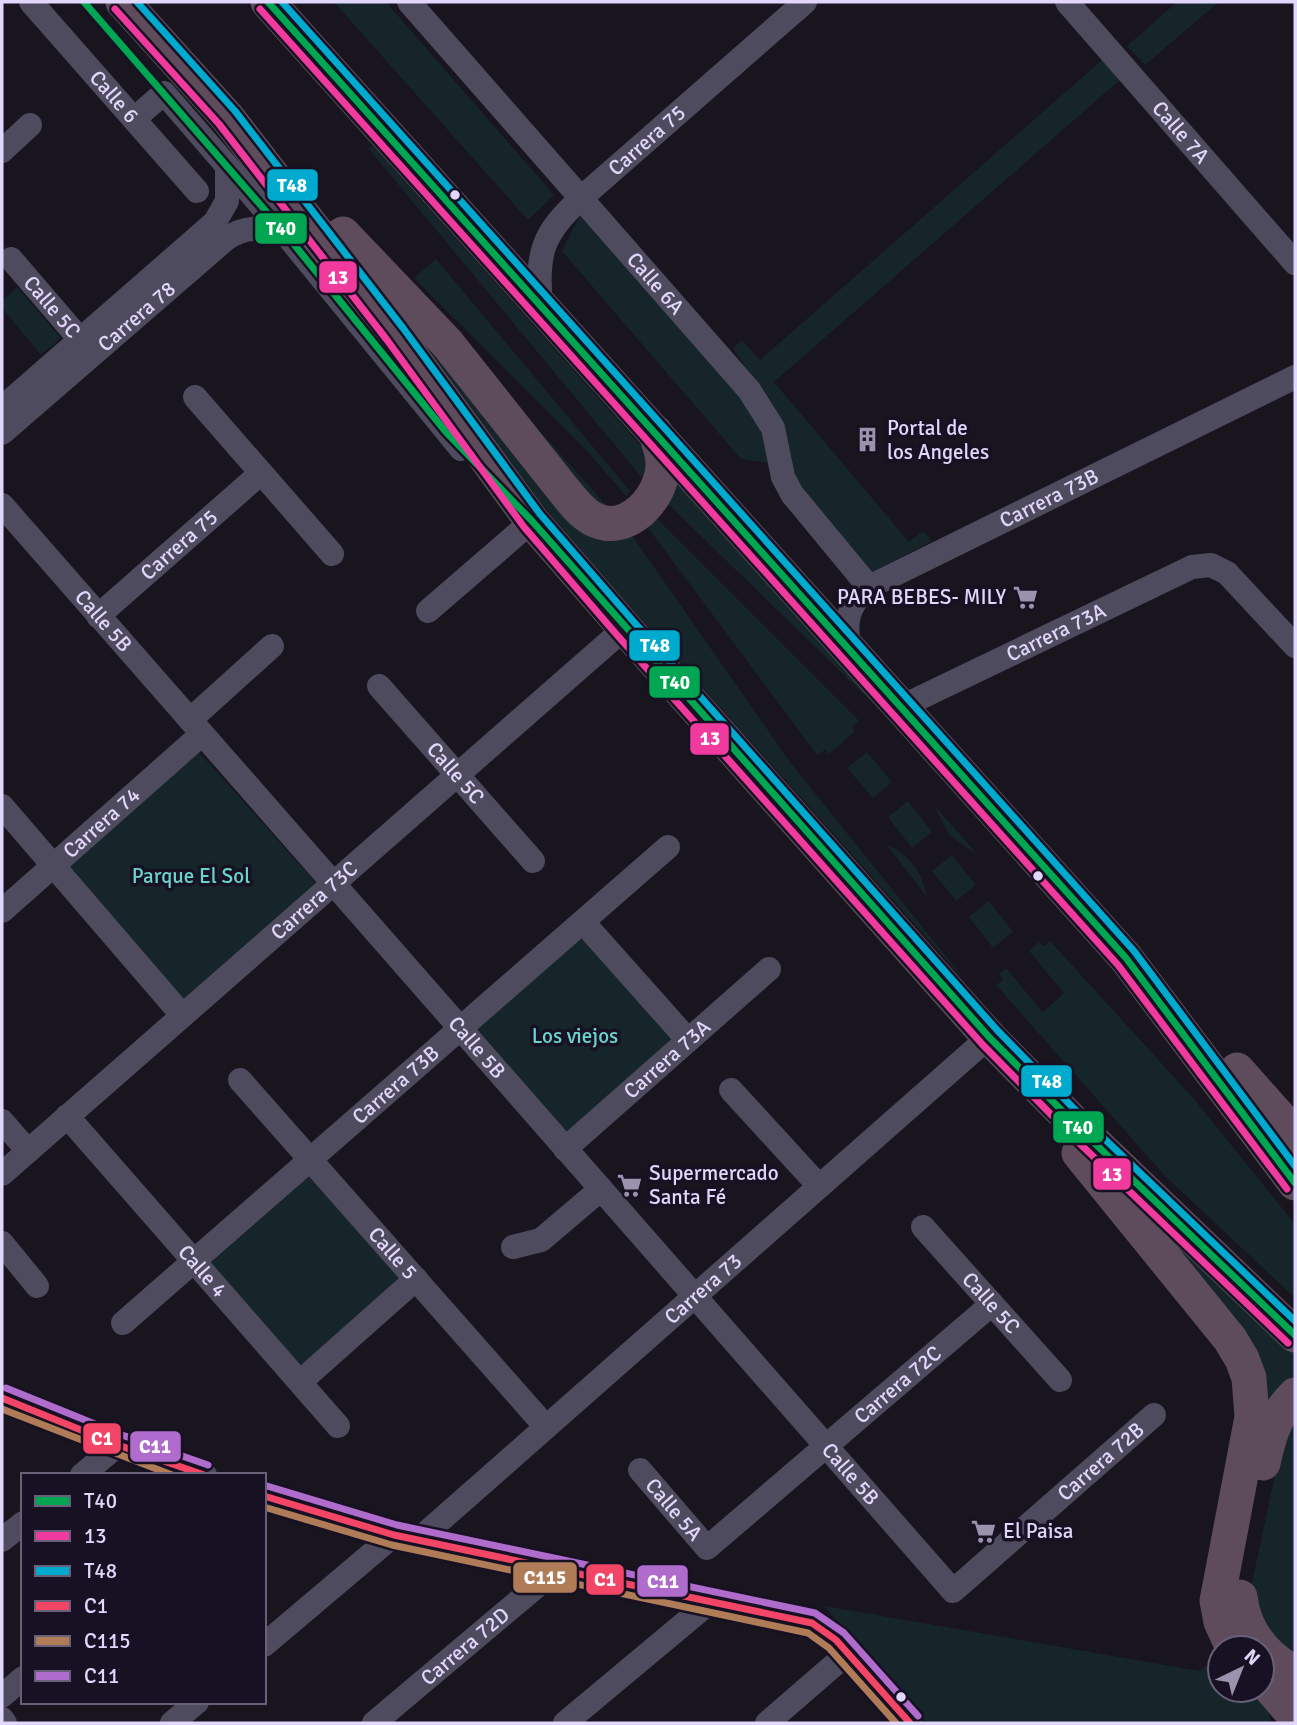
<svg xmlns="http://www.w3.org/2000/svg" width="1297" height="1725" viewBox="0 0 1297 1725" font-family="Signika,sans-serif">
<rect width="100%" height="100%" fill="#18151f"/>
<path fill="#15252a" d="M334 2H386L554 195 528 220Z
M1177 2H1219L1145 65 1127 46Z
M1102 60 1121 79 774 382 909 542 923 531 932 541 870 573 798 487 770 404 733 348 742 340 760 360Z
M373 146 641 446 646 462 644 480 368 148Z
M581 213 760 419 768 463 741 459 562 251Z
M351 253 607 536 633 537 790 762 969 985 574 544 494 444Z
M436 259 630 491 626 496 590 454 414 278Z
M17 287 61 338 41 355 2 308V301Z
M501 388 607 506 600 507Z
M670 476 888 718 662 498Z
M654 516 859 721 852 727 855 731 829 754 825 750 817 755 646 525Z
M198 751 317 884 183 1002 65 869Z
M867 752 892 782 873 798 847 768Z
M908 801 932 832 912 848 888 817Z
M934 805 978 855 949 835Z
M886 844C910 855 922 872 927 897Z
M952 855 976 885 956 901 932 871Z
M989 901 1013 932 993 948 969 917Z
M584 935 677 1041 566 1138 473 1032Z
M1050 941 1194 1099 1295 1224V1298L1165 1176 996 985 1003 980 999 974 1006 968 1043 1012 1064 993 1029 951 1039 942 1043 946Z
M312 1174 405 1280 300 1373 206 1267Z
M1144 1214 1295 1353V1383L1261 1426 1252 1342 1238 1320Z
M1295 1413V1660L1270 1641 1250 1592 1283 1436Z
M824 1606 1200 1671 1220 1652V1690H1256L1270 1705V1723H927Z"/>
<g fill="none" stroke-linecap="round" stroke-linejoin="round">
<g stroke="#4f4b5e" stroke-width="24">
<path id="s1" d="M31 2 197 191"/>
<path id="s2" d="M409 2 749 390 773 428 783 477 792 494 869 587"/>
<path id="s3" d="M1067 2 1295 263"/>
<path d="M134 119 164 93 284 232 461 449"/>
<path d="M2 151 30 125"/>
<path id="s4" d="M11 259 90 351"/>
<path id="s5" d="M541 305C536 254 542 234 580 199L805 2"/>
<path d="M195 397 332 554"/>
<path d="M2 408 215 222 227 201V167"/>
<path id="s6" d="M2 433 226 239C244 226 263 227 284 232"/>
<path id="s7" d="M2 505 953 1591 1154 1415"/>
<path d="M428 611 532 521 520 510"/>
<path id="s8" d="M98 616 261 473"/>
<path id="s9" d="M850 650C844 623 847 605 869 587L1295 377"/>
<path id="s10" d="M379 686 533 861"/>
<path id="s11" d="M901 707 1192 567 1211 565 1227 573 1295 646"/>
<path d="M190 720 272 646"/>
<path d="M2 806 182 1015"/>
<path id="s12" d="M2 911 202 734"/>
<path d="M583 922 688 1040"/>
<path id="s13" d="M240 1080 546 1427"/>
<path d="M731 1090 819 1186"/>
<path id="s14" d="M67 1116 338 1426"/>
<path d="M2 1121 28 1151"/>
<path id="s15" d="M565 1149 769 969"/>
<path id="s16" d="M2 1174 625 628"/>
<path id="s17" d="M923 1227 1060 1380"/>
<path d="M2 1243 37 1286"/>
<path d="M513 1247 541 1240 601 1189"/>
<path id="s18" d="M123 1323 668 847"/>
<path d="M300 1382 416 1279"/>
<path d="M2 1398 118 1445 205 1475"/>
<path id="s19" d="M640 1470 707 1548 992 1304"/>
<path d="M82 1475 118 1445"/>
<path d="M264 1496 394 1535 812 1623 836 1640 910 1723"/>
<path d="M2 1540 23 1523"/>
<path id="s20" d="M418 1540 989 1037"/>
<path d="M264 1645 394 1535"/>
<path d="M2 1696 23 1678"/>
<path d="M2 1719 5 1723"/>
<path d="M172 1723 197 1702"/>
<path id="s21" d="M374 1723 557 1569"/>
<path d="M565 1723 710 1602"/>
<path d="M767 1723 848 1653"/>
</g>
<path stroke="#5e4c5c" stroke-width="35" d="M123 2 227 117 395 334 532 521 625 628 989 1037 1084 1133 1295 1335
M268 2 1126 958 1295 1183
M343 234 447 343 562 488C571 499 580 512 593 519 627 537 663 497 663 464 663 453 659 443 655 432
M1237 1070 1295 1135
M1079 1153 1230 1339 1242 1359 1249 1378 1252 1417 1217 1601 1221 1622 1233 1648
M1263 1463C1269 1435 1275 1415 1295 1395
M1240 1597C1244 1631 1265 1657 1295 1673
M1262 1678 1295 1716"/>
<defs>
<path id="bus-1" d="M84 2 284 232 446 432 532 521 989 1037 1084 1133 1295 1335
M268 2 1126 958 1295 1183"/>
<path id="bus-2" d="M115 9 219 124 387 340 524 527 617 635 982 1044 1077 1141 1288 1343
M260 9 1118 965 1287 1189"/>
<path id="bus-3" d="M137 2 235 111 403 328 540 514 633 621 997 1030 1091 1126 1295 1321
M282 2 1134 951 1295 1166"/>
<path id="bus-4" d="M2 1398 118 1445 204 1475
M264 1496 394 1535 812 1623 836 1640 910 1723"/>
<path id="bus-5" d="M2 1409 172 1475
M264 1507 392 1545 808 1633 829 1648 896 1723"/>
<path id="bus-6" d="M6 1388 122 1435 208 1465
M267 1486 397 1525 815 1613 844 1633 918 1716"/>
</defs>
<use href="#bus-1" stroke="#171123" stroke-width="12"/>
<use href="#bus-2" stroke="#171123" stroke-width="12"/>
<use href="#bus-3" stroke="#171123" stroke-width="12"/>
<use href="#bus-4" stroke="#171123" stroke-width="12"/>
<use href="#bus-5" stroke="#171123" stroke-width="12"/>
<use href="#bus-6" stroke="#171123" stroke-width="12"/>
<use href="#bus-1" stroke="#00a651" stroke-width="7"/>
<use href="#bus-2" stroke="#f13a9d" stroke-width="7"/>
<use href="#bus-3" stroke="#00a9ce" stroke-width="7"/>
<use href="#bus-4" stroke="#f34667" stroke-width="7"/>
<use href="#bus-5" stroke="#b07c57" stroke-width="7"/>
<use href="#bus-6" stroke="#b06ccc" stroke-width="7"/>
</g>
<defs>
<symbol id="building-bare" viewBox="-9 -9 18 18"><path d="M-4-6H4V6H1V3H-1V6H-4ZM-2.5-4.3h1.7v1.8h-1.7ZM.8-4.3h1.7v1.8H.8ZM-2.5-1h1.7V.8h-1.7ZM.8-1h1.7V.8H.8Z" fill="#9b92ae" stroke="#171123" stroke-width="2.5" paint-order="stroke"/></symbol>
<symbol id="supermarket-bare" viewBox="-9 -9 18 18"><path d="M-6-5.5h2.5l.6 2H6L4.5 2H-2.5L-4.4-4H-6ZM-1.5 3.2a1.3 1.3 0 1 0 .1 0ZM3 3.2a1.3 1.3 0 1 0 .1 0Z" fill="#9b92ae" stroke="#171123" stroke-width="2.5" paint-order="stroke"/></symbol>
</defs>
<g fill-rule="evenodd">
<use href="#building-bare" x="850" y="422" width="35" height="35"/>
<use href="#supermarket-bare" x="1008" y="580" width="35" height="35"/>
<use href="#supermarket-bare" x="612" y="1168" width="35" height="35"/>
<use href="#supermarket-bare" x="966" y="1514" width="35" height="35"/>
</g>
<g fill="#e1d6fb" stroke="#171123" stroke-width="2.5">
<circle cx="455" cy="195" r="6"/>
<circle cx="1038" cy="876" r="6"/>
<circle cx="901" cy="1697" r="6"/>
</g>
<g text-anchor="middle" stroke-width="7" stroke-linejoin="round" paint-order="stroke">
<g font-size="21" fill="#e1d6fb" stroke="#171123">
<text dy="7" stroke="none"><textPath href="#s1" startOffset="126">Calle 6</textPath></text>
<text dy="7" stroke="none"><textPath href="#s3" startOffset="173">Calle 7A</textPath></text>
<text dy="7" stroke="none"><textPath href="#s5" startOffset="208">Carrera 75</textPath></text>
<text dy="7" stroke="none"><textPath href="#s2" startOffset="374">Calle 6A</textPath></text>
<text dy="7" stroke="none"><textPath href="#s4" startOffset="63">Calle 5C</textPath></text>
<text dy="7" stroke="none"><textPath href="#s6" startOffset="178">Carrera 78</textPath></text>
<text dy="7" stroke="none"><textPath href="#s9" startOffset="271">Carrera 73B</textPath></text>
<text dy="7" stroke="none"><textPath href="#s8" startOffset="108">Carrera 75</textPath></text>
<text dy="7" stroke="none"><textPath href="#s7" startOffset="154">Calle 5B</textPath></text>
<text dy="7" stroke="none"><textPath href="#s11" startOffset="172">Carrera 73A</textPath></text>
<text dy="7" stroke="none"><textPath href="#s10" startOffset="116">Calle 5C</textPath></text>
<text dy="7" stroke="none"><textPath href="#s12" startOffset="133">Carrera 74</textPath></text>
<text dy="7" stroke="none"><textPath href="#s16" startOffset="415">Carrera 73C</textPath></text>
<text dy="7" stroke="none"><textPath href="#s7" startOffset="721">Calle 5B</textPath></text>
<text dy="7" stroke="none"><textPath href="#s15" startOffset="136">Carrera 73A</textPath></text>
<text dy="7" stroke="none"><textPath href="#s18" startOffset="362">Carrera 73B</textPath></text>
<text dy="7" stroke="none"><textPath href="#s13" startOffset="231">Calle 5</textPath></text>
<text dy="7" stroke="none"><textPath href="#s14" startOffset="206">Calle 4</textPath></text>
<text dy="7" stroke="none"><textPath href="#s20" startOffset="380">Carrera 73</textPath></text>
<text dy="7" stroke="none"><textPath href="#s17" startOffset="102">Calle 5C</textPath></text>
<text dy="7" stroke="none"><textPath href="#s19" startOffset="354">Carrera 72C</textPath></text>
<text dy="7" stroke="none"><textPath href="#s7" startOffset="1640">Carrera 72B</textPath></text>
<text dy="7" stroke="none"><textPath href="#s7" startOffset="1288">Calle 5B</textPath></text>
<text dy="7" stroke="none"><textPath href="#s19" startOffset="52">Calle 5A</textPath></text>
<text dy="7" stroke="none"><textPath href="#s21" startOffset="119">Carrera 72D</textPath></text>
</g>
<g font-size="21" fill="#e1d6fb" stroke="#171123" text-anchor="start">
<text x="887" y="435">Portal de<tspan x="887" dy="24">los Angeles</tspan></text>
<text x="1006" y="604" text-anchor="end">PARA BEBES- MILY</text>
<text x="649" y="1180">Supermercado<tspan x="649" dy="24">Santa Fé</tspan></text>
<text x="1003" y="1538">El Paisa</text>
</g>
<g font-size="21" fill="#69d4cd" stroke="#171123">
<text x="191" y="883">Parque El Sol</text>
<text x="575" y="1043">Los viejos</text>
</g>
</g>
<g stroke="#171123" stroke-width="2.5">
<rect x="266" y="168" width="53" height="34" rx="7" fill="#00a9ce"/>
<rect x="254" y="212" width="54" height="33" rx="7" fill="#00a651"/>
<rect x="318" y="260" width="40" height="34" rx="7" fill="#f13a9d"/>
<rect x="628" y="629" width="53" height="33" rx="7" fill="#00a9ce"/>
<rect x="648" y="665" width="53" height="34" rx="7" fill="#00a651"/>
<rect x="689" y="722" width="41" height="34" rx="7" fill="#f13a9d"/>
<rect x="1020" y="1064" width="53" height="34" rx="7" fill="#00a9ce"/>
<rect x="1052" y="1110" width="53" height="34" rx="7" fill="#00a651"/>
<rect x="1092" y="1157" width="40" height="34" rx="7" fill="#f13a9d"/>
<rect x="82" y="1422" width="40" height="33" rx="7" fill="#f34667"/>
<rect x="129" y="1430" width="53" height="33" rx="7" fill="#b06ccc"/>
<rect x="512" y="1561" width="66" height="33" rx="7" fill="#b07c57"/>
<rect x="585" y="1563" width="40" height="33" rx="7" fill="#f34667"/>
<rect x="636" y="1564" width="53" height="34" rx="7" fill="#b06ccc"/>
</g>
<g font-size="19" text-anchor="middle" font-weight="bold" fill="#fff">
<text x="292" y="192">T48</text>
<text x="281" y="235">T40</text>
<text x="338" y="284">13</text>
<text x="655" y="652">T48</text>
<text x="675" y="689">T40</text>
<text x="710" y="745">13</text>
<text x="1047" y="1088">T48</text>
<text x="1078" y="1134">T40</text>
<text x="1112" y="1181">13</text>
<text x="102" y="1445">C1</text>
<text x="155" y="1453">C11</text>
<text x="545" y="1584">C115</text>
<text x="605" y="1586">C1</text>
<text x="663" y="1588">C11</text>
</g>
<rect width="1297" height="1725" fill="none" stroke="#e1d6fb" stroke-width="7"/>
<rect x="21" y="1473" width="245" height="231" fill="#171123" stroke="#686079" stroke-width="2"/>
<rect x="35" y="1496" width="35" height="10" fill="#00a651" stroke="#686079" stroke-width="2"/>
<text x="84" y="1508" font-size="21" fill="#e1d6fb">T40</text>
<rect x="35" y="1531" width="35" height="10" fill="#f13a9d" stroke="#686079" stroke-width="2"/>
<text x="84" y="1543" font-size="21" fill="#e1d6fb">13</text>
<rect x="35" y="1566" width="35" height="10" fill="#00a9ce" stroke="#686079" stroke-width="2"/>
<text x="84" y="1578" font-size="21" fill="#e1d6fb">T48</text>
<rect x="35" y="1601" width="35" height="10" fill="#f34667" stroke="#686079" stroke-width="2"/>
<text x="84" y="1613" font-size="21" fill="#e1d6fb">C1</text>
<rect x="35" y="1636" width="35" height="10" fill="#b07c57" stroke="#686079" stroke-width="2"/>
<text x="84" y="1648" font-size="21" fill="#e1d6fb">C115</text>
<rect x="35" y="1671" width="35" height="10" fill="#b06ccc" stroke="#686079" stroke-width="2"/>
<text x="84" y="1683" font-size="21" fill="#e1d6fb">C11</text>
<g transform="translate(1241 1669) rotate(43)"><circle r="33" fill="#171123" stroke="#686079" stroke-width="2"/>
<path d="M0-5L12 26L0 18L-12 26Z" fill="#9b92ae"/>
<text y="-10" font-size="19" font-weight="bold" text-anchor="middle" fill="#e1d6fb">N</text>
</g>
</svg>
